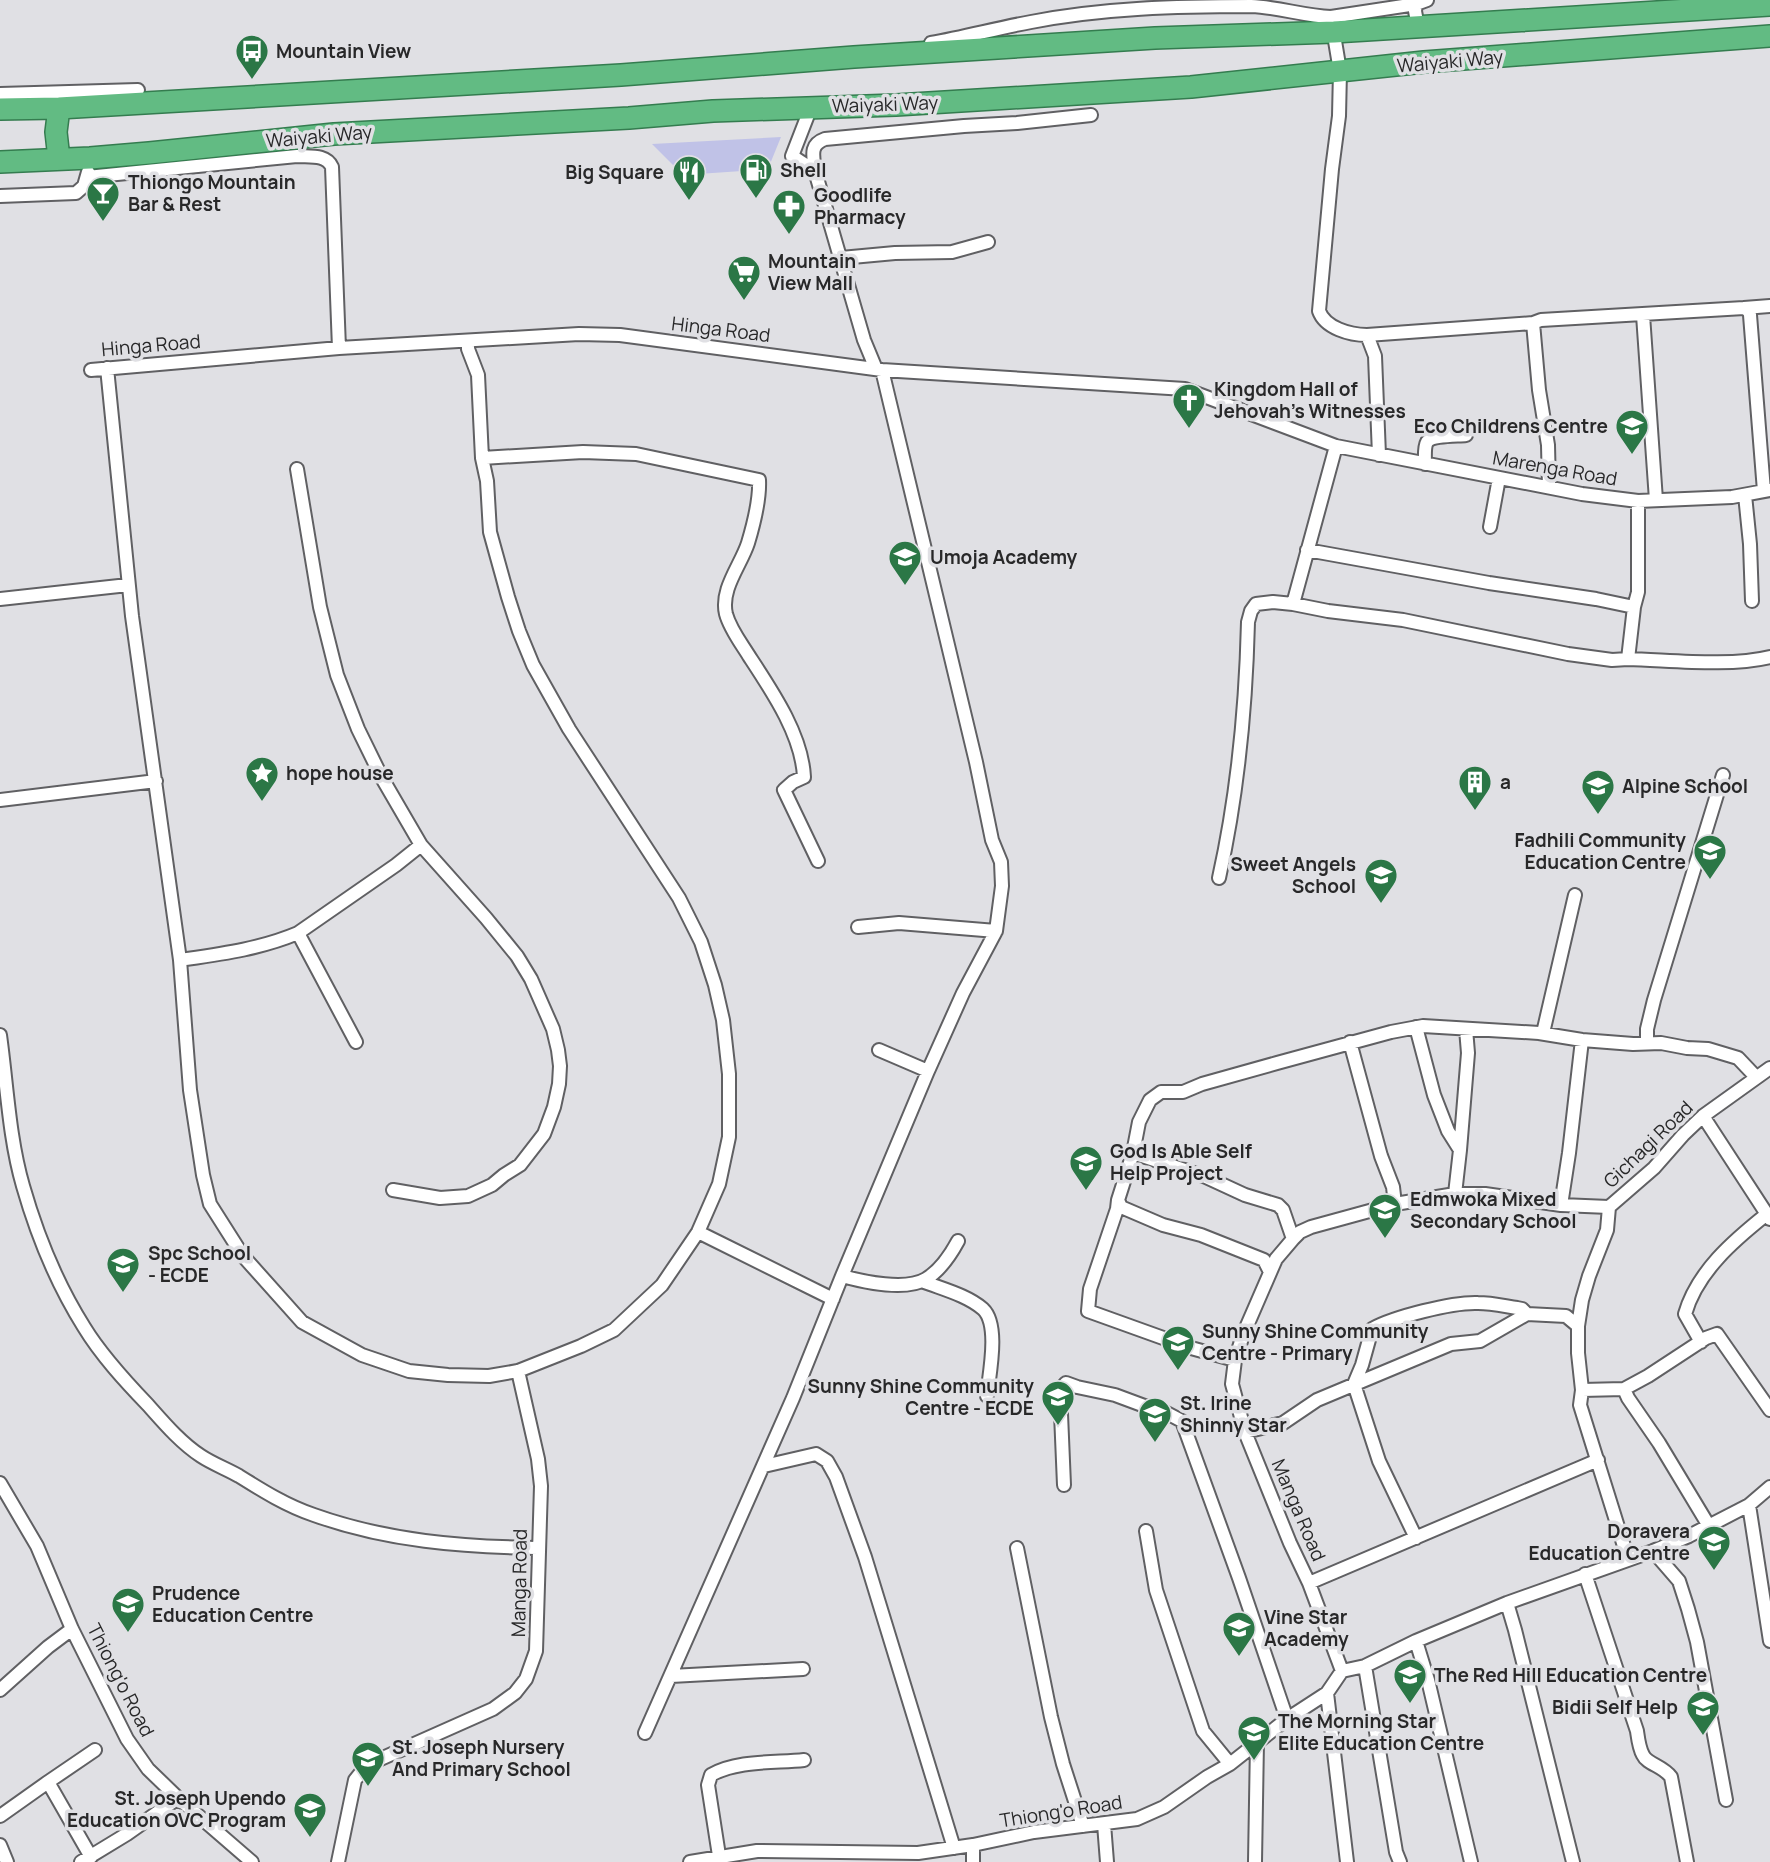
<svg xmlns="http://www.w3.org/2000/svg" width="1770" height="1862" viewBox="0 0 1770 1862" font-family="Manrope,sans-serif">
<rect width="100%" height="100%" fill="#e0e0e4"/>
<path fill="#c0c2e7" d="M781 137 770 164 757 170 683 175 652 144Z"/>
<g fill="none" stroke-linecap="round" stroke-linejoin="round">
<defs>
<path id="minor" d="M1331 17 1416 4
M1418 27 1415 11 1416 4 1427 0
M931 43C965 37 998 28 1031 22 1103 8 1178 6 1251 6 1278 7 1304 16 1331 17L1340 71 1339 116 1332 169 1319 311C1325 328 1350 335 1367 335L1375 356 1379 455
M0 94 138 90
M811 107 792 156 815 171
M87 177 297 156C310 157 326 154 332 167L339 348
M0 196 76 193 84 186 88 172
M841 258 895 253 952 252 988 242
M1744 308 1770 306
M1643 315 1656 500
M1533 323 1539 390 1548 445 1549 487
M1367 335 1533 323 1541 320 1744 308 1749 311 1750 315 1764 491
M107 368 132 616 180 960 190 1090 203 1175 210 1204 243 1256 302 1322 362 1355 409 1371 448 1375 489 1376 518 1371 581 1346 614 1330 662 1285 698 1232 719 1184 729 1137V1074L723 1020 715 985 701 942 679 898 569 729 533 665 519 631 508 597 490 532 487 481 482 458 478 375 468 349V341
M876 369 864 340 815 171C814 158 808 145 825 139L964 126 1017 123 1091 115
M91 370 339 348 579 334 620 335 882 370 1185 389 1336 446 1582 494 1638 501 1732 497 1770 490
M482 458 583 452 636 454 759 480C760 500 754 523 748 543 741 565 720 589 726 614 730 629 741 643 749 656 772 691 802 735 804 777L793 782 784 790 818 861
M1425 464C1425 458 1424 447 1427 442 1432 435 1457 436 1466 435
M297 469 320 607 337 675 358 729 382 778 421 845 486 918 517 956 531 979 553 1029 558 1050 560 1066 559 1084 554 1107 544 1134 520 1165 504 1175 492 1185 468 1196 440 1198 393 1190
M1745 495 1750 544 1752 601
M1490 527 1499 478
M1307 550 1489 583 1596 599 1634 607 1638 592V501
M0 599 128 585
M1293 604 1328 611 1403 620 1568 654 1612 660 1628 659C1670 660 1730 667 1770 657
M1628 659 1634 607
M0 800 156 781
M1219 878C1237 797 1246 705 1248 622L1251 611 1256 604 1273 602 1293 604 1336 446
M858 927 899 923 996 931
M298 933 356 1042
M180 960C221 954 260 949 298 933L396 865 421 845
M1416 1027 1434 1095 1448 1131 1460 1150 1455 1194
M1543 1033 1575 895
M0 1035C7 1085 9 1138 23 1186 37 1235 57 1284 84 1327 101 1355 125 1381 148 1405 164 1423 181 1443 201 1456 213 1464 227 1469 239 1476 263 1491 287 1506 314 1515 387 1541 462 1547 538 1548
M1350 1042 1381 1156 1393 1187 1395 1204
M1647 1043V1029L1654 1000 1723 775
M879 1050 928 1071
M1703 1116 1770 1219
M1460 1150 1468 1053 1466 1029
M1133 1153 1118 1200 1121 1207 1163 1225 1201 1235 1264 1260 1270 1272
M1118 1200 1117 1209 1090 1289 1088 1311 1191 1348 1235 1360
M1561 1205 1569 1153 1582 1040
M698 1232 833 1299
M1293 1239 1283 1210 1278 1205 1245 1195 1206 1177 1133 1153 1139 1122 1150 1100 1161 1092H1183L1202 1084 1277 1063 1391 1032 1423 1026 1539 1033 1582 1040 1633 1044 1661 1043 1687 1048 1708 1049 1738 1058 1756 1077
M842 1276C864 1282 906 1291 926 1279 939 1271 951 1254 958 1241
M922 1281C942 1289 967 1295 983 1309 1000 1325 989 1375 987 1396
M1701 1342 1685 1314C1697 1272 1733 1241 1767 1214
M1624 1389 1628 1398 1659 1443 1709 1526
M1582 1390 1624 1389 1648 1376 1706 1338 1717 1334 1770 1410
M1245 1432 1283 1423 1317 1400 1451 1344 1480 1341 1527 1314
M764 1466 816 1454 827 1461 836 1477 865 1557 954 1848
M0 1483 37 1546 72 1629 127 1739 148 1769 178 1798 252 1862
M1064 1485 1060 1390 1066 1383 1077 1387 1115 1395 1150 1408 1161 1410 1182 1421 1239 1578 1287 1719
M1749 1505 1770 1641
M1146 1531 1156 1590 1203 1731 1230 1764
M1416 1538 1379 1461 1354 1384 1362 1365 1372 1329C1394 1317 1452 1302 1478 1303 1491 1303 1504 1306 1517 1308L1522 1309 1527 1314 1566 1316 1578 1326
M1017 1548 1051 1717 1063 1764 1083 1826
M1653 1551 1679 1581 1688 1609 1697 1642 1726 1800
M1628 1559 1580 1405 1582 1390 1578 1353V1326L1582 1300 1589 1276 1607 1230 1609 1207 1654 1168 1683 1135 1703 1116 1770 1068
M1585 1574 1637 1731C1638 1738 1639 1748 1643 1755 1647 1764 1663 1766 1671 1777L1687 1862
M1309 1583 1598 1460
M1507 1603 1515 1630 1573 1862
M1416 1641 1428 1680 1471 1862
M1365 1666 1396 1852 1400 1862
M1342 1671 1309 1583 1290 1543 1245 1432 1232 1384 1235 1360 1243 1335 1276 1259 1293 1239 1300 1232 1311 1227 1395 1204 1455 1194H1485L1561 1205 1609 1207
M671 1676 803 1669
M0 1690 48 1647 72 1629
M1327 1693 1347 1862
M645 1733 793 1398 842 1276 928 1071 963 993 996 931 1002 886 1001 862 992 840 976 762 882 370
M48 1782 95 1750
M0 1816 48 1782 91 1857
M1104 1824 1107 1862
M0 1845 7 1862
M81 1862 127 1834 178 1798
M338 1862 355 1780 367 1765 493 1709 515 1693 526 1679 536 1651 541 1486 538 1459 518 1371
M690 1862 757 1851 918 1853 973 1845 1034 1832 1137 1819 1164 1807 1207 1777 1230 1764 1287 1719 1327 1693 1342 1671 1365 1666 1416 1641 1507 1603 1653 1551 1689 1536 1749 1505 1770 1487
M720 1862 708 1785 711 1775C737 1760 775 1763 804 1760
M973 1862V1845
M1255 1862 1257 1742"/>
<path id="trunk" d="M0 109 59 108 621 75 854 57 1155 38 1334 32 1770 5
M59 159 56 132 59 108
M0 162 90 158 149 153 334 134 629 118 713 111 896 105 1191 87 1424 62 1770 36"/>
</defs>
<use href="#minor" stroke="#606063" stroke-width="16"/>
<use href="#trunk" stroke="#347c4f" stroke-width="24"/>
<use href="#minor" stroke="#fff" stroke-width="12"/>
<use href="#trunk" stroke="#62bb83" stroke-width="21"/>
</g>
<defs>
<symbol id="bus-pin" viewBox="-11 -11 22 30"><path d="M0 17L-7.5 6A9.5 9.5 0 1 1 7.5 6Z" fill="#2b7746" stroke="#e0e0e4"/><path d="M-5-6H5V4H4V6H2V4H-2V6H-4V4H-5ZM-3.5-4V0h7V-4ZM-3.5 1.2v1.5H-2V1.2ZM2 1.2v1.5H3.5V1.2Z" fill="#fff"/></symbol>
<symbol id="fuel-pin" viewBox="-11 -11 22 30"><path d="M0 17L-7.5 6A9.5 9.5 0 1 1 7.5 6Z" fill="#2b7746" stroke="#e0e0e4"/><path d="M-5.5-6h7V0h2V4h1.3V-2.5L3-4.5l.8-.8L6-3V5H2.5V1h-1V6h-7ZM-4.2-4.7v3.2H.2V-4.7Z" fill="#fff"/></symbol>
<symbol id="restaurant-pin" viewBox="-11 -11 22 30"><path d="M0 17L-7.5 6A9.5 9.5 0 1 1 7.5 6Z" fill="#2b7746" stroke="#e0e0e4"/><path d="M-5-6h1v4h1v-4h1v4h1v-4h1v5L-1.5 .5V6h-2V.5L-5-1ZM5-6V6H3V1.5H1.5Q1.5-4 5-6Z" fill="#fff"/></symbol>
<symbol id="bar-pin" viewBox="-11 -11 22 30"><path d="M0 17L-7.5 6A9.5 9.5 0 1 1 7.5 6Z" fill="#2b7746" stroke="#e0e0e4"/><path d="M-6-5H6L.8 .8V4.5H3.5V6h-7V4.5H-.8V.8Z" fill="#fff"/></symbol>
<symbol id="pharmacy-pin" viewBox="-11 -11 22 30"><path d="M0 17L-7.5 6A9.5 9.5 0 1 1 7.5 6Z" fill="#2b7746" stroke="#e0e0e4"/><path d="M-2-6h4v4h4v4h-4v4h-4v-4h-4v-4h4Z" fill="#fff"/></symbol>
<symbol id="supermarket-pin" viewBox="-11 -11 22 30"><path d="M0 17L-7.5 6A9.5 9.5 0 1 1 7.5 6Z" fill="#2b7746" stroke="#e0e0e4"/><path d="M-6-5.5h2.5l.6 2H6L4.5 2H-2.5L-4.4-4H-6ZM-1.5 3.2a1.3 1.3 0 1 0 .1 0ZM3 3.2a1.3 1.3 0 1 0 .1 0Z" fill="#fff"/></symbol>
<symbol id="church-pin" viewBox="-11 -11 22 30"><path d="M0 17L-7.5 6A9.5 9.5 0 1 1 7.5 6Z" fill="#2b7746" stroke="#e0e0e4"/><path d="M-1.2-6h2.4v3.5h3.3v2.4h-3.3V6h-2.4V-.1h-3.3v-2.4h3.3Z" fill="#fff"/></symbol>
<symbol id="school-pin" viewBox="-11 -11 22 30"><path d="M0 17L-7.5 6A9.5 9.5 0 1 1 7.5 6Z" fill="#2b7746" stroke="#e0e0e4"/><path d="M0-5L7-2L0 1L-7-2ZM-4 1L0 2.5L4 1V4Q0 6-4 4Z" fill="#fff"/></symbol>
<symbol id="sight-pin" viewBox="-11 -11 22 30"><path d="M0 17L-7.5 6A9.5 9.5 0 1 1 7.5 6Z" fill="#2b7746" stroke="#e0e0e4"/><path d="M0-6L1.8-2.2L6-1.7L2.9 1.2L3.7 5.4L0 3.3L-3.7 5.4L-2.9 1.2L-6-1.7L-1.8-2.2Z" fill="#fff"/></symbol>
<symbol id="building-pin" viewBox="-11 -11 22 30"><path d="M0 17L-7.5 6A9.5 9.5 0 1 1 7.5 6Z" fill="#2b7746" stroke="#e0e0e4"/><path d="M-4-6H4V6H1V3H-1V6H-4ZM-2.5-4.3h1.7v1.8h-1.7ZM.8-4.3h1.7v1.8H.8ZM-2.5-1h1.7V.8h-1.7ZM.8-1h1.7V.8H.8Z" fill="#fff"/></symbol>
</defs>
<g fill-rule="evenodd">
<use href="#bus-pin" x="233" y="32" width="38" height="52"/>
<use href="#fuel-pin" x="737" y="151" width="38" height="52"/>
<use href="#restaurant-pin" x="670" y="153" width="38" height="52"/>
<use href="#bar-pin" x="84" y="174" width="38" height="52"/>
<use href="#pharmacy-pin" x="770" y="187" width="38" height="52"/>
<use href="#supermarket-pin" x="725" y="253" width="38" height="52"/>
<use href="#church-pin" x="1170" y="381" width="38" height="52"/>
<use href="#school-pin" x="1613" y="407" width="38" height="52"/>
<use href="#school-pin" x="886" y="538" width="38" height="52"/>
<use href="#sight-pin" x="243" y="754" width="38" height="52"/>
<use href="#building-pin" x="1456" y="763" width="38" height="52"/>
<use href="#school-pin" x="1579" y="767" width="38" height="52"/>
<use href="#school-pin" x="1691" y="832" width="38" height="52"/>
<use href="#school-pin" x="1362" y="856" width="38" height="52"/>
<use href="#school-pin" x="1067" y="1143" width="38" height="52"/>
<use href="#school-pin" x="1366" y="1191" width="38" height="52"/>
<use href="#school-pin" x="104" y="1245" width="38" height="52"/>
<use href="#school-pin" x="1159" y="1323" width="38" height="52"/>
<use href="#school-pin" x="1039" y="1378" width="38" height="52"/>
<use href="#school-pin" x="1136" y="1395" width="38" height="52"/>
<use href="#school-pin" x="1695" y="1523" width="38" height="52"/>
<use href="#school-pin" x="109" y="1585" width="38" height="52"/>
<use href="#school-pin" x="1220" y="1609" width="38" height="52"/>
<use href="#school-pin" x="1391" y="1656" width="38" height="52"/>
<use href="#school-pin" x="1684" y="1688" width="38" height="52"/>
<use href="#school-pin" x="1235" y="1713" width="38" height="52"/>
<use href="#school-pin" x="349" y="1739" width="38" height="52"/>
<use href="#school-pin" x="291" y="1790" width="38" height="52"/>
</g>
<g text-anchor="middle" stroke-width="7" stroke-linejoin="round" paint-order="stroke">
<g font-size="19" font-weight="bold" fill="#282829" stroke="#e0e0e4" text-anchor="start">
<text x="276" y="58">Mountain View</text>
<text x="780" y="177">Shell</text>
<text x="664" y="179" text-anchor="end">Big Square</text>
<text x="128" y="189">Thiongo Mountain<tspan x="128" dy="22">Bar &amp; Rest</tspan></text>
<text x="814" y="202">Goodlife<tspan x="814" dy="22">Pharmacy</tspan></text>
<text x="768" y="268">Mountain<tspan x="768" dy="22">View Mall</tspan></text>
<text x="1214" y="396">Kingdom Hall of<tspan x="1214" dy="22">Jehovah's Witnesses</tspan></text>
<text x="1608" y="433" text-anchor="end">Eco Childrens Centre</text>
<text x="930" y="564">Umoja Academy</text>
<text x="286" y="780">hope house</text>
<text x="1500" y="789">a</text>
<text x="1622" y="793">Alpine School</text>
<text x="1686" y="847" text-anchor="end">Fadhili Community<tspan x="1686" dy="22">Education Centre</tspan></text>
<text x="1356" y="871" text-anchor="end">Sweet Angels<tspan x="1356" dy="22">School</tspan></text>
<text x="1110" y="1158">God Is Able Self<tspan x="1110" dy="22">Help Project</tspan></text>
<text x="1410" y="1206">Edmwoka Mixed<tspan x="1410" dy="22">Secondary School</tspan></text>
<text x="148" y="1260">Spc School<tspan x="148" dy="22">- ECDE</tspan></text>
<text x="1202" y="1338">Sunny Shine Community<tspan x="1202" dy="22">Centre - Primary</tspan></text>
<text x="1034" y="1393" text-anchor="end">Sunny Shine Community<tspan x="1034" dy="22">Centre - ECDE</tspan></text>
<text x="1180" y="1410">St. Irine<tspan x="1180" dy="22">Shinny Star</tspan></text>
<text x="1690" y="1538" text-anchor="end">Doravera<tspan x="1690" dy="22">Education Centre</tspan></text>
<text x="152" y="1600">Prudence<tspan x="152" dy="22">Education Centre</tspan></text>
<text x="1264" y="1624">Vine Star<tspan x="1264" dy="22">Academy</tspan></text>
<text x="1434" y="1682">The Red Hill Education Centre</text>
<text x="1678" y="1714" text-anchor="end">Bidii Self Help</text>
<text x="1278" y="1728">The Morning Star<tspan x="1278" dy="22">Elite Education Centre</tspan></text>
<text x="392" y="1754">St. Joseph Nursery<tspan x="392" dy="22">And Primary School</tspan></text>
<text x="286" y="1805" text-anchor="end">St. Joseph Upendo<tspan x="286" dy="22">Education OVC Program</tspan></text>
</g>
<g font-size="19" fill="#282829" stroke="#e0e0e4">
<text transform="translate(1450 61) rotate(-5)" y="7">Waiyaki Way</text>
<text transform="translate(885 104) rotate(-2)" y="7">Waiyaki Way</text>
<text transform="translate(319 136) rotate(-5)" y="7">Waiyaki Way</text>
<text transform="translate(721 329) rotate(7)" y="7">Hinga Road</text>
<text transform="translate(151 345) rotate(-5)" y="7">Hinga Road</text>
<text transform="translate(1555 468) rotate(10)" y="7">Marenga Road</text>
<text transform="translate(1648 1144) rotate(-44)" y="7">Gichagi Road</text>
<text transform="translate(1299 1510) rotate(67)" y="7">Manga Road</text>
<text transform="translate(519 1583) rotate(-89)" y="7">Manga Road</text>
<text transform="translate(121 1680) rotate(63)" y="7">Thiong'o Road</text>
<text transform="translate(1061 1811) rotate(-9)" y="7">Thiong'o Road</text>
</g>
</g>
</svg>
